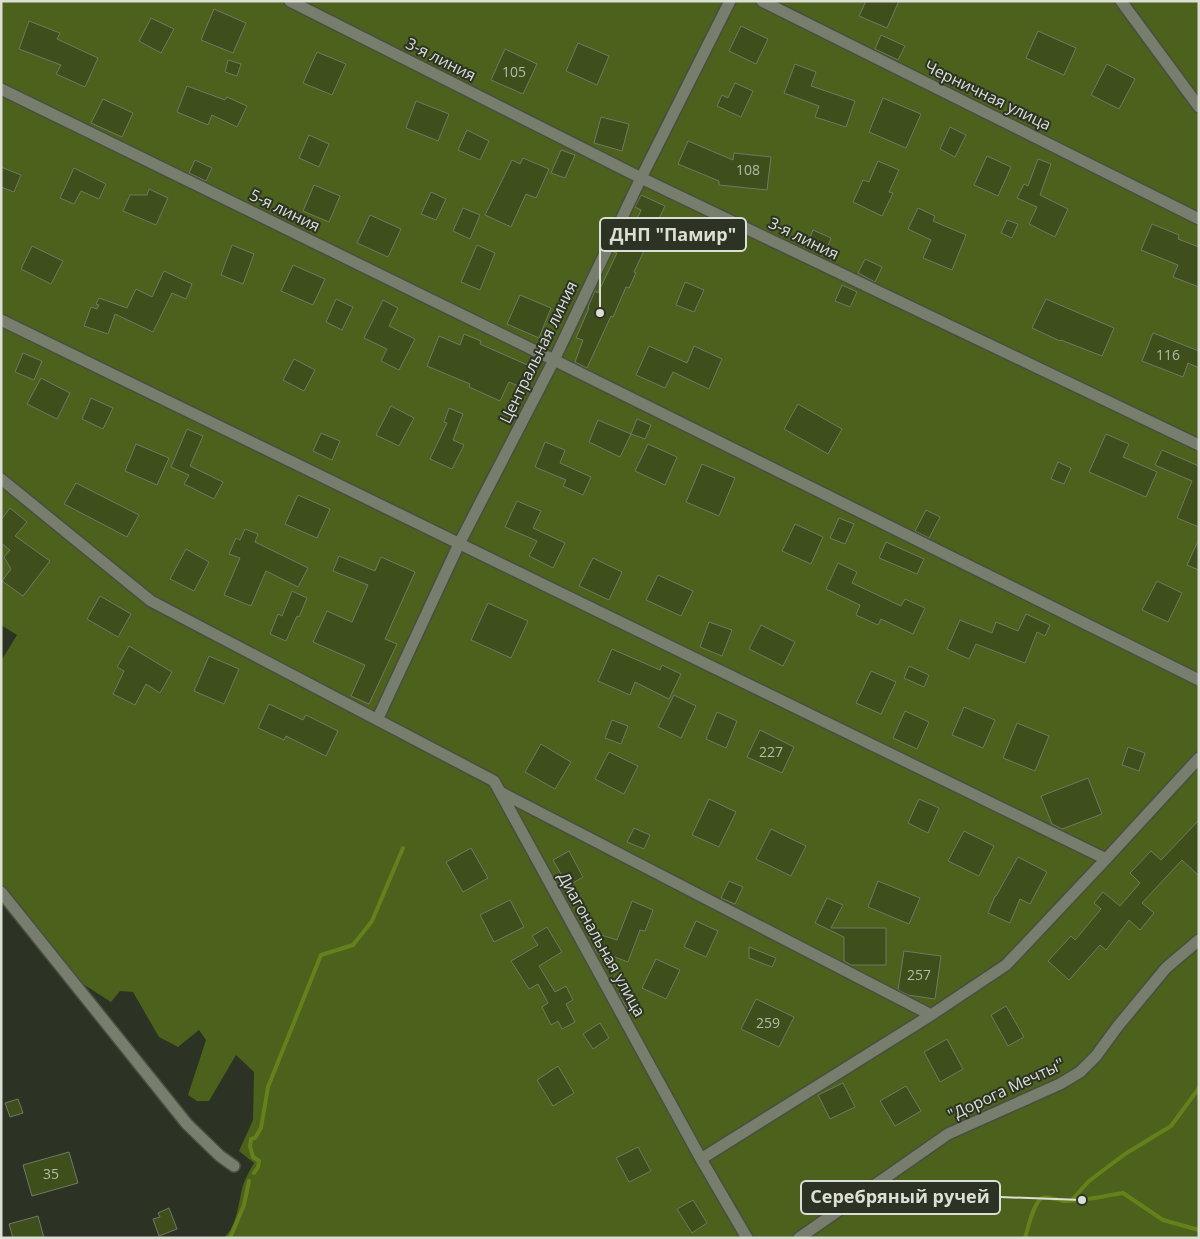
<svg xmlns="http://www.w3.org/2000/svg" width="1200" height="1239" viewBox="0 0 1200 1239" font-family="'Open Sans',sans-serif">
<rect width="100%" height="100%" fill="#2d3324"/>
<path fill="#4c611b" d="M1 1H1199V1238H224C238 1224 238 1203 243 1185 246 1177 250 1170 254 1163L239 1151 253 1120 254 1072 236 1055 209 1101H197L188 1095 206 1040 199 1030 178 1047 159 1037 133 992 120 991 111 1002 66 973 1 892V661L17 635 1 625Z"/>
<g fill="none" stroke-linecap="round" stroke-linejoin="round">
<path stroke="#64811b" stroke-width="4" d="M254 1173 258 1167 259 1161 253 1157 250 1146 251 1139 255 1138 261 1128 268 1087 321 955 353 945 372 921 403 848
M1071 1201 1089 1181 1125 1154 1171 1126 1199 1088
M230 1238 244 1205 249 1181
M1025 1238C1028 1229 1033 1203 1042 1198 1046 1196 1059 1200 1064 1201 1084 1201 1103 1196 1123 1193L1163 1220 1199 1230"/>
</g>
<path fill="#3e4f1c" stroke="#717867" d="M866 1H899L887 28 859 16Z
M214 9 246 23 233 53 201 40Z
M151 18 174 29 161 53 139 41Z
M29 21 60 33 57 39 98 58 85 87 56 74 61 65 19 49Z
M741 26 768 39 756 64 729 51Z
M1038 31 1076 48 1064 75 1026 58Z
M881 35 905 46 898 60 875 49Z
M578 43 609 56 597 85 566 71Z
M505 49 537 64 523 94 491 80Z
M317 52 346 64 332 95 303 83Z
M228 60 241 64 237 76 225 72Z
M795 64 816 72 811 86 855 101 846 127 815 117 819 106 784 93Z
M1107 64 1135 79 1119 109 1091 95Z
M735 83 753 91 741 117 717 106 722 95 728 98Z
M187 86 225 100 227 97 247 106 237 127 212 115 208 125 177 112Z
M883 98 921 114 906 148 869 132Z
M103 99 133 113 122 137 91 123Z
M416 101 449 114 438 141 406 128Z
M601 117 629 124 622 151 594 143Z
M950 127 966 135 955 157 940 149Z
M467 130 489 141 480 160 458 150Z
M309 135 329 144 319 167 299 158Z
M688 141 733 160 734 153 771 157 767 190 719 185V181L678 164Z
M561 150 575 155 565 178 551 173Z
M987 156 1011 167 998 196 974 185Z
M523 158 549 169 536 198 526 194 511 227 485 215 512 160 520 164Z
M1038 159 1051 164 1040 195 1068 209 1055 237 1029 224 1037 207 1017 198 1024 184 1028 186Z
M195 160 212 168 206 181 189 173Z
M878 161 899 170 889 192 893 193 882 216 853 202 863 180 869 182Z
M1 167 21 175 14 192 1 187Z
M74 168 106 184 99 199 81 191 74 204 60 198Z
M314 185 340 196 329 222 303 211Z
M149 189 168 198 156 225 123 211 130 195H147Z
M431 192 446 199 436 220 421 214Z
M641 195 665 206 634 272 636 273 629 288 626 287 613 317 611 316 587 368 575 362 583 340 576 338 589 308 588 307 595 291 598 293 617 253 614 252 621 237 628 240 641 210 635 207Z
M463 208 480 215 470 239 453 231Z
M918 208 935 216 933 221 966 235 952 270 923 258 931 240 908 229Z
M370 215 401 229 388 257 357 243Z
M1007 220 1018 224 1012 238 1001 233Z
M1152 224 1179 235 1178 239 1199 247V287L1173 277 1178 265 1141 250Z
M813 230 831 238 825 254 807 246Z
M232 245 254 254 243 284 221 275Z
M477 245 495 253 480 290 461 282Z
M32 246 63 261 51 284 21 269Z
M865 259 882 267 875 282 858 273Z
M293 265 325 279 313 305 281 291Z
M164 271 192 284 186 299 172 293 153 332 115 314 108 334 84 326 91 307 97 309 99 305 96 304 99 298 127 308 136 289 152 297Z
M685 282 704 290 694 312 676 305Z
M842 285 857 292 850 307 835 301Z
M520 295 551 308 539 338 507 324Z
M336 299 353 307 342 330 326 322Z
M1046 299 1114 328 1102 356 1061 340 1060 341 1032 328Z
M383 300 398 308 389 326 415 339 399 370 381 361 387 349 364 338Z
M1153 333 1199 351V368L1188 363 1183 377 1142 361Z
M464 334 481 341 480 344 532 367 523 388 509 382 500 401 469 387 470 384 427 366 439 336 460 345Z
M649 346 687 363 694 346 722 359 709 389 673 372 665 388 636 375Z
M23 353 42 361 34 380 15 372Z
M294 359 315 370 304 391 283 380Z
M41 378 70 393 57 419 27 404Z
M91 398 113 408 103 429 82 419Z
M798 404 842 429 828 454 784 429Z
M391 406 414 418 399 446 376 435Z
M449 408 463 414 453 440 464 445 452 469 430 459 447 423 444 422Z
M637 419 651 425 645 439 631 434Z
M598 420 631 434 620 457 589 442Z
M187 429 203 436 190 466 223 482 214 499 184 484 189 475 171 467Z
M321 433 340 441 332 460 313 451Z
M1106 434 1129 444 1123 457 1157 472 1146 497 1089 472Z
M545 442 565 450 560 463 591 477 583 495 563 486 566 480 535 467Z
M136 444 169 458 157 485 125 471Z
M648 444 677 457 665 485 635 471Z
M1162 450 1199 466V527L1177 518 1192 481 1155 465Z
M1058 462 1071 468 1064 484 1051 479Z
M702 464 735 478 719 516 686 502Z
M76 483 139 515 127 537 64 504Z
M298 495 330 509 317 538 285 524Z
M517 501 541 511 533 528 565 543 553 568 529 556 537 541 505 527Z
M10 508 27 522 15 536 50 561 23 596 2 581 11 569 4 557 10 550 1 543V520Z
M926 510 940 517 929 538 915 531Z
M839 518 854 524 845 544 830 538Z
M795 524 823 537 811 564 782 551Z
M245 529 258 534 255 542 308 568 298 587 266 571 251 606 224 595 240 558 229 554 236 538 240 540Z
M1199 539V570L1187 565Z
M886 542 924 559 917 574 879 558Z
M186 549 209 562 194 591 170 579Z
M339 556 375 571 381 557 415 572 385 639 397 644 369 704 351 696 365 665 313 642 327 611 352 622 368 585 333 571Z
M593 558 622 572 609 600 579 586Z
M838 563 857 572 852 583 901 606 905 599 925 608 913 634 881 619 878 625 856 615 860 605 826 589Z
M658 575 693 591 681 616 646 600Z
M1157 581 1182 593 1168 622 1142 610Z
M292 591 307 598 299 617 297 616 286 641 270 634 278 614 282 616Z
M100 596 131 614 118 637 87 619Z
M488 603 528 621 511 658 471 640Z
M1026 614 1050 625 1045 636 1037 632 1025 663 976 644 969 659 947 649 960 620 992 633 996 622 1018 631Z
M709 622 732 630 722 656 700 647Z
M761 625 795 642 783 666 749 649Z
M129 646 172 672 160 693 146 684 135 705 113 694 124 671 117 667Z
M612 649 660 670 662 665 681 674 669 699 635 682 630 695 598 681Z
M209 656 239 669 224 704 194 691Z
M909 666 929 675 924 687 904 678Z
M871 671 896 682 881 714 856 703Z
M674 695 696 706 681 738 658 727Z
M269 704 303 720 306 715 338 731 326 756 286 736 284 740 258 728Z
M964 707 995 720 983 748 952 735Z
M905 711 929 722 917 749 893 738Z
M717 712 737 721 726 748 706 739Z
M612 720 628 726 621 744 605 738Z
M1017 723 1049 736 1035 771 1003 758Z
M760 730 794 747 782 773 747 757Z
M541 744 571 762 555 789 525 772Z
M1128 747 1145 753 1139 771 1122 765Z
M609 752 638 766 624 794 595 779Z
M1088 778 1102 814 1062 829 1052 824 1041 796Z
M709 799 736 812 719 847 692 835Z
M919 799 939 808 928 833 908 823Z
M1199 820V876L1182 860 1142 903 1154 913 1140 930 1129 920 1106 950 1100 945 1069 980 1048 961 1071 936 1075 940 1101 909 1094 903 1103 892 1120 906 1140 883 1130 873 1151 851 1161 860Z
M634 828 650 835 644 849 627 842Z
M771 829 806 846 791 876 756 859Z
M964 831 994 846 979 876 948 861Z
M471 848 488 878 463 892 446 862Z
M569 851 583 877 568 886 553 860Z
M1018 857 1047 872 1030 904 1020 899 1010 923 988 913 995 896H996Z
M729 881 743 887 735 904 721 898Z
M878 881 920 898 909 924 868 907Z
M827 898 843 905 831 928H886V965H851L844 961V937L815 923Z
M510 900 524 927 494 942 480 915Z
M632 901 653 910 645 931 640 930 628 962 604 953V955L597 953 594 947 598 934 617 940Z
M696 921 718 931 706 957 684 947Z
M547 927 562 952 539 966 555 992 566 986 573 1000 566 1004 575 1022 562 1029 558 1021 551 1025 542 1007 548 1003 538 984 529 989 511 961 538 945 532 936Z
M749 947 776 958 772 967 749 958Z
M904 951 941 956 935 999 908 995 898 990Z
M656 959 680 970 666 999 642 988Z
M627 989 638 1008 630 1013 619 994Z
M756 999 794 1017 779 1047 741 1029Z
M1006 1006 1024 1037 1008 1046 991 1015Z
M600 1023 609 1038 593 1049 583 1034Z
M947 1039 963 1069 940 1082 924 1052Z
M558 1066 574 1093 553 1106 537 1080Z
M843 1083 855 1107 830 1119 818 1095Z
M906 1086 921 1111 895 1126 880 1101Z
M18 1099 23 1113 10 1117 5 1103Z
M638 1147 651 1171 629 1182 616 1158Z
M69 1152 78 1183 32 1196 23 1165Z
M693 1200 707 1223 692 1233 677 1209Z
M169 1208 177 1229 159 1236 153 1219 160 1217 158 1213Z
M38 1216 44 1238H13L9 1224Z"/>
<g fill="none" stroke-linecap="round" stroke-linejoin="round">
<defs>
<path id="minor" d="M290 1 641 178 1199 445
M762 1 1199 219
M1121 1 1199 107
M1 89 554 360 1199 680
M1 320 1106 859
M1 479 151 601 494 781 701 1159 747 1238
M378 718 459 544 554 360 641 178 730 1
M500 792 931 1015
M1 892 187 1124 220 1156 234 1166
M701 1159 931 1015 1006 965 1106 859 1199 758
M799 1238 948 1134 1060 1084 1080 1072 1096 1056 1118 1026 1166 968 1199 940"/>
</defs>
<use href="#minor" stroke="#494e41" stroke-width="14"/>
<use href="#minor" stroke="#777e6d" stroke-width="11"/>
</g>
<g text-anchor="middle" stroke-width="4" stroke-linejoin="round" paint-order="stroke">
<g font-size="14" fill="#b4bba8">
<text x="514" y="77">105</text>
<text x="748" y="175">108</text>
<text x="1168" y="360">116</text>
<text x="771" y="757">227</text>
<text x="919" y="980">257</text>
<text x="768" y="1028">259</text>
<text x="51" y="1179">35</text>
</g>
<g font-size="16" fill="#dbdfd6" stroke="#2d3324">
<text transform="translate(441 59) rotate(27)" y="6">3-я линия</text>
<text transform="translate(988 95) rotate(26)" y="6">Черничная улица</text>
<text transform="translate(285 210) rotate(26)" y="6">5-я линия</text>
<text transform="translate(804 238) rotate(26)" y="6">3-я линия</text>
<text transform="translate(538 352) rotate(-64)" y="6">Центральная линия</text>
<text transform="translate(602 944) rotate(61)" y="6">Диагональная улица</text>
<text transform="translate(1006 1089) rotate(-25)" y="6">"Дорога Мечты''</text>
</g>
</g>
<path fill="none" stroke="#dbdfd6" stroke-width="2" d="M600 313L600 235M1082 1200L1000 1197"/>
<g fill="#dbdfd6" stroke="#2d3324" stroke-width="2">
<circle cx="600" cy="313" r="5"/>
<circle cx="1082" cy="1200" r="5"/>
</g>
<g fill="#2d3324" stroke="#dbdfd6" stroke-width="2">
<rect x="600" y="218" width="146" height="33" rx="5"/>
<rect x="801" y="1181" width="199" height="33" rx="5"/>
</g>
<g font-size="18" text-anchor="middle" font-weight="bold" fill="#dbdfd6">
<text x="673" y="241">ДНП "Памир"</text>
<text x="900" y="1203">Серебряный ручей</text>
</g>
<rect width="1200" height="1239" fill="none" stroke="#dbdfd6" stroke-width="5"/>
</svg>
